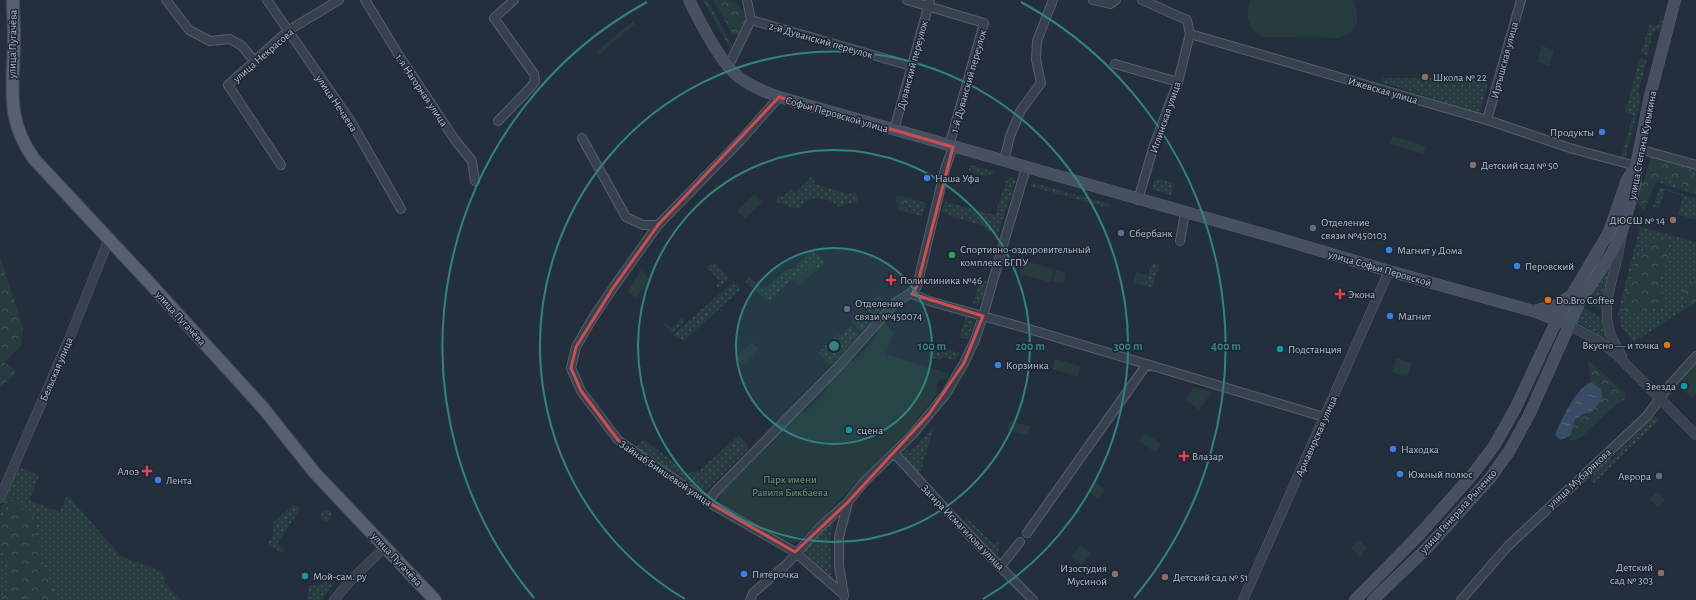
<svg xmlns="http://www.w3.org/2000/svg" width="1696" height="600" viewBox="0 0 1696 600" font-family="'Alegreya Sans',sans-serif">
<defs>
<pattern id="grass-dots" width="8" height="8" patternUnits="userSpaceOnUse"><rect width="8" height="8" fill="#263c3f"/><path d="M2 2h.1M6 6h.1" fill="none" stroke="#435659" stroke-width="1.8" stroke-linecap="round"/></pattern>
<pattern id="forest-crowns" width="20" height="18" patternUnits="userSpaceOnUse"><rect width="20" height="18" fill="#263c3f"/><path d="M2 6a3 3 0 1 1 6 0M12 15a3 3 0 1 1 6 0" fill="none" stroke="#435659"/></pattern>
<pattern id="water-ripples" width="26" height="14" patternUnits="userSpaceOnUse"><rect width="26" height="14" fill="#394c67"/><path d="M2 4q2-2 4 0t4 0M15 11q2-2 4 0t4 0" fill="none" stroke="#53647b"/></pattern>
</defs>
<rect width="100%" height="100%" fill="#242f3e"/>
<path fill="url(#grass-dots)" d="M1661 16 1663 21 1660 30H1655L1653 33 1647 55 1641 53 1650 24 1658 26Z
M1640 58 1647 60 1638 92 1641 97 1626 156 1624 158H1621L1633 115 1625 112Z
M1383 78H1469L1488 85 1479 113 1382 82Z
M1675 163 1696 171V195L1659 183 1658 178Z
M970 165 996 172C989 177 976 177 969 170Z
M811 177 815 179 814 184 850 194 853 192 856 193 858 198 857 204 848 203 840 207 829 200 812 198 798 209 777 202 776 199 778 196H784L791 189 795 194Z
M1012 177 1015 179 1016 181 998 233 984 230 985 226 949 216 948 213 942 212 945 202 995 215 1006 181Z
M1160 179 1175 184 1171 195 1152 189 1154 180Z
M1034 183 1109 204 1108 208 1030 186Z
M1660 187 1696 199V220L1678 214 1683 196 1665 190 1659 209 1653 207Z
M909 198 926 203 922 216 905 212Z
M1640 227 1696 242V302L1634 342 1622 328 1618 313Z
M811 251 821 256 824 264 817 270 812 265 794 281 792 279 770 300H766L745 281 749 277 761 288 767 287 783 272 794 268Z
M1612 262 1601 310 1586 301Z
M1152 263 1159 265 1152 288 1145 286Z
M711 264H716L729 278 719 288 716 286 720 281 707 267Z
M980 278 987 281 982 299 978 305 973 304Z
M734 281 741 289 684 341 673 335Z
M878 295 883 300 884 307 874 317 864 308Z
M1583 307 1601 318 1607 339 1575 321Z
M862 310 872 320 861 331 851 321Z
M966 317 971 319 974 323 968 340 959 337Z
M682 318 685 321 672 333 664 325 666 323 671 328Z
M851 325 858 333V336L832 364H829L818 353 837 335H841Z
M938 347 960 353 956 359 953 360 942 357 940 360 930 357 933 348Z
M1655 416 1659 420 1594 483 1591 480 1592 474 1609 458 1612 459 1618 453 1619 450Z
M934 426 921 471 918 473 902 454 907 449 910 452Z
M739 435 748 446 747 450 708 489 703 490 682 480 636 447 642 441H646L688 473 699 471Z
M19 466 39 476 30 499 32 502 60 512 67 495 122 557 158 569 167 579 164 582 181 600H0V511Z
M293 505 301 508 277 544 285 550 282 553 267 543C280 529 270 533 274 522Z
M320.5 516a5.5 5.5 0 1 1 11 0a5.5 5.5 0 1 1-11 0Z
M967 518 991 542 994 544 999 542 998 554H992L962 523Z
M833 520 830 545 832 575 830 576 805 553V547Z
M324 581 333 584 322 600H307L309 586 320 585Z"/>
<path fill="url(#forest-crowns)" d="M703 0H708L733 47 732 51Z
M713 0H731C745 10 752 19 738 35L731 32Z
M1650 155 1684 165 1686 172 1696 176V193L1679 186 1663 176 1655 185 1644 211 1636 202 1649 165Z
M897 195 909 198 905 212 898 210 899 204 895 203Z
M1656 237 1666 238 1671 243 1666 249 1669 255 1664 262 1666 270 1661 275V286L1665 300 1659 309H1647L1635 314 1624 311 1628 285 1634 280C1629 267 1637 252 1649 248L1647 243Z
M0 257 23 326 21 346 4 362 15 370 14 375 0 387Z
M1696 281V302L1688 307 1682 291Z
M1588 360 1626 394 1625 399 1615 405 1579 439 1570 441C1572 425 1575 415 1591 412L1601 389 1591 382Z
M9 497 35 519C38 548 44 574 58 599H1L9 587 8 564 0 545V528Z"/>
<path fill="#263c3f" d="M1250 0H1352L1357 11V23L1350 33 1339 38 1262 37C1247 28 1245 15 1250 0Z
M633 21 635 24 599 55 596 52Z
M1542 46 1554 50 1549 66 1537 62Z
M1393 136 1426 146 1423 154 1390 144Z
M754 194 762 202 745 219 737 211Z
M1025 261 1051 268 1054 271 1051 281 1049 282 1021 274C1019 269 1022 264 1025 261Z
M812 264 817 270 799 286 794 281Z
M641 270 652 281 635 298 627 291Z
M1056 270 1066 273 1063 284 1053 281Z
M1136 272 1148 275 1145 286 1133 283Z
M882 321 894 332 886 354 950 374 948 378 940 379 936 385 938 393 909 430 798 542 792 543 787 541 723 505 719 501V496L721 492 757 453 798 414 805 413 827 391V385L848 363 854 362 877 335V326Z
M752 342 759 349 742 365 735 358Z
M1396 358 1412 363 1407 377 1392 372Z
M1055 359 1081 366 1078 377 1052 369Z
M1696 360V393L1692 398 1675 382Z
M1194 387 1212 392 1199 410 1185 399Z
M1009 421 1030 426 1027 435 1007 430Z
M1145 433 1161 444 1155 452 1139 441Z
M1096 482 1105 490 1098 499 1088 492Z
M1657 492 1665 500 1658 507 1650 499Z
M1359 540 1367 548 1360 557 1351 548Z
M1081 545 1091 554 1081 565 1071 556Z"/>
<path fill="url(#water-ripples)" d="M1591 382 1601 389 1602 400 1591 412 1583 414 1575 420 1570 436 1560 440 1555 435C1561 420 1576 388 1591 382Z"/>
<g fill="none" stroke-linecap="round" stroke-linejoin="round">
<defs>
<path id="minor" d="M166 0 189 30 210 41 230 39 242 46 255 62
M267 0 350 120 401 209
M365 0 400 57 455 140 472 161 475 181
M747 0 751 20 911 66
M907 0 984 23 949 146
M1093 0 1110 4 1116 0
M1190 34 1487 120 1573 149 1636 166
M1115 64 1178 82
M728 67 751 20
M1487 120 1521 0
M498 121 531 87 535 81 534 74 494 18 514 0
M894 130 930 0
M582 138 626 217 643 225H658L741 140 779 97
M1639 149 1696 165
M1004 161 1010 136 1021 110 1041 83 1036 60 1037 41 1053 0
M281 165 228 85 289 30 339 0
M1138 200 1154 145 1178 82 1190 34 1187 20 1142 0
M658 225 613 288 591 321 576 347 571 368 581 391 618 440 708 502 795 552 844 595
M1180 241 1185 213
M912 294 929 301 1022 327 1324 417
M894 453 973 539 1033 600
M708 502 716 491 839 366 895 303C903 297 911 295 917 286L945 169 953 147
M1027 533 1147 364
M1001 566 1020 542
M844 596 839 565V537L848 502 863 483 912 435 946 394 964 363 975 340 983 316 1004 242 1026 168
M750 600 753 593 786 565 820 527 848 502
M1461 600 1508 546 1647 416 1670 385 1696 356"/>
<path id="tertiary" d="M1621 236C1619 265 1602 297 1608 325 1610 337 1616 346 1622 356
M1569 325 1599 341 1616 354 1696 435
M0 498 70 337 109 239
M334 600 351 580 386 546
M1243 600 1389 271"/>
<path id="secondary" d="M689 0C700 22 721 64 740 78 752 87 765 92 779 97L1274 237 1389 271 1533 311 1569 325
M1533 311 1557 305 1570 296
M1355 600 1418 536 1473 474 1494 446 1515 409 1557 320 1609 232 1627 180 1636 166
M1373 600 1428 547 1490 478 1510 450 1529 415 1580 301 1612 253 1621 234 1636 182V166L1650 96 1675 0"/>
<path id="primary" d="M13 0C13 12 14 25 14 37 14 85 4 117 34 159L145 278 264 409 314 472 435 600"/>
</defs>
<use href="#minor" stroke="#565f6c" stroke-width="10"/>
<use href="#tertiary" stroke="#565f6c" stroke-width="10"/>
<use href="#secondary" stroke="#565f6c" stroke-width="12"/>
<use href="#primary" stroke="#414a57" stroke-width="14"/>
<use href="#minor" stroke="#38414e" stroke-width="8"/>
<use href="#tertiary" stroke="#38414e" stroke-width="9"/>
<use href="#secondary" stroke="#465061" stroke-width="11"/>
<use href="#primary" stroke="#56606e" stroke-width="12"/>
</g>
<path fill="none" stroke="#ce4d50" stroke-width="3" stroke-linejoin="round" d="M779 97 953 147 917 286 912 294 983 316 964 363 929 414 848 502 795 552 708 502 618 440 581 391 571 368 576 347 613 288 658 225Z"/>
<circle cx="834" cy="346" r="98" fill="#308480" fill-opacity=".12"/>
<g fill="none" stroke="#308480" stroke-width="2">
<circle cx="834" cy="346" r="98"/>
<circle cx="834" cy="346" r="196"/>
<path d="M685 599A294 294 0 1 1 983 599"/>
<path d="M534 598A392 392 0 0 1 647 2M1021 2A392 392 0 0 1 1134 598"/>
</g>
<g fill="#8d6e63" stroke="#1d2633" stroke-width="1.5">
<circle cx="1425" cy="77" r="4"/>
<circle cx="1473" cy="165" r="4"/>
<circle cx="1673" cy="220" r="4"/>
<circle cx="1661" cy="573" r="4"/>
<circle cx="1115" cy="574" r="4"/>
<circle cx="1165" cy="577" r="4"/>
</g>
<g fill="#3f7fe0" stroke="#1d2633" stroke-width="1.5">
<circle cx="1602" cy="132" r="4"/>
<circle cx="927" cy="178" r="4"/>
<circle cx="1389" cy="250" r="4"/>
<circle cx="1517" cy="266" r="4"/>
<circle cx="1390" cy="316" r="4"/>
<circle cx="998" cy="365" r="4"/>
<circle cx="1393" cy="449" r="4"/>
<circle cx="1400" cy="474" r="4"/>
<circle cx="158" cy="480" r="4"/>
<circle cx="744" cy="574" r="4"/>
</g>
<g fill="#5c6f8a" stroke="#1d2633" stroke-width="1.5">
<circle cx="1313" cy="228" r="4"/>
<circle cx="1121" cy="233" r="4"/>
<circle cx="847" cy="309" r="4"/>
<circle cx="1659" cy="476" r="4"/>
</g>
<circle fill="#2e9e5b" stroke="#1d2633" stroke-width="1.5" cx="952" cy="255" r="4"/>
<g fill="#e0444e" stroke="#1d2633" stroke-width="1.5">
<path d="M889 274h4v4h4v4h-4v4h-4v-4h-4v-4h4z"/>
<path d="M1338 288h4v4h4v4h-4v4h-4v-4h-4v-4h4z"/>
<path d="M1182 450h4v4h4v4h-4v4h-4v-4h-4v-4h4z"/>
<path d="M145 465h4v4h4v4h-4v4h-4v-4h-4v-4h4z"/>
</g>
<g fill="#e8710a" stroke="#1d2633" stroke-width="1.5">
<circle cx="1548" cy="300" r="4"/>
<circle cx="1667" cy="345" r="4"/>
</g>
<g fill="#0f9aa8" stroke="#1d2633" stroke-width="1.5">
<circle cx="1280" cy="349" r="4"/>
<circle cx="1684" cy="386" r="4"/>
<circle cx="849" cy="430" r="4"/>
<circle cx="305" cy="576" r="4"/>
</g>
<g text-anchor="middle" stroke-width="3" stroke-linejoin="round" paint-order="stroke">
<g font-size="11" fill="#b4bcc9" stroke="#1d2633">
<text transform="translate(821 40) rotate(16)" y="4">2-й Дуванский переулок</text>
<text transform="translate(12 44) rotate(-89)" y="4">улица Пугачёва</text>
<text transform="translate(263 55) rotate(-41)" y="4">улица Некрасова</text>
<text transform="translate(1504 60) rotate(-75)" y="4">Иртышская улица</text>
<text transform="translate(912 65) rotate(-75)" y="4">Дуванский переулок</text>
<text transform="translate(968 81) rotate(-74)" y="4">1-й Дуванский переулок</text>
<text transform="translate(422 90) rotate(56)" y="4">1-я Нагорная улица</text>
<text transform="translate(1383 90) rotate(16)" y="4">Ижевская улица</text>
<text transform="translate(337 103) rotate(56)" y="4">улица Нечаева</text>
<text transform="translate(837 114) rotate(16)" y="4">Софьи Перовской улица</text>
<text transform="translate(1165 117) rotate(-71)" y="4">Иглинская улица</text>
<text transform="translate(1642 145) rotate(-79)" y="4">улица Степана Кувыкина</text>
<text transform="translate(1380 268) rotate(16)" y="4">улица Софьи Перовской</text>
<text transform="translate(181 318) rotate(48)" y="4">улица Пугачёва</text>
<text transform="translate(56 369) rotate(-67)" y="4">Бельская улица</text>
<text transform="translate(1316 436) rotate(-66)" y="4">Армавирская улица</text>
<text transform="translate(666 473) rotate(34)" y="4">Зайнаб Биишевой улица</text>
<text transform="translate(1579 478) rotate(-43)" y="4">улица Мубарякова</text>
<text transform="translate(1458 511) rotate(-48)" y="4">улица Генерала Рыленко</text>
<text transform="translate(963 527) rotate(46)" y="4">Загира Исмагилова улица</text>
<text transform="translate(397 559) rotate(47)" y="4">улица Пугачёва</text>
</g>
<g font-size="11" fill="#b4bcc9" stroke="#1d2633" text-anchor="start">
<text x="1433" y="81">Школа № 22</text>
<text x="1594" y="136" text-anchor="end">Продукты</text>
<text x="1481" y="169">Детский сад № 50</text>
<text x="935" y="182">Наша Уфа</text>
<text x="1665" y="224" text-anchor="end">ДЮСШ № 14</text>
<text x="1321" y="226">Отделение<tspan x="1321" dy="13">связи №450103</tspan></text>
<text x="1129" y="237">Сбербанк</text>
<text x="960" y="253">Спортивно-оздоровительный<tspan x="960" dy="13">комплекс БГПУ</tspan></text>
<text x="1397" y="254">Магнит у Дома</text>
<text x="1525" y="270">Перовский</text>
<text x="900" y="284">Поликлиника №46</text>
<text x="1348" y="298">Экона</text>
<text x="1556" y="304">Do.Bro Coffee</text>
<text x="855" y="307">Отделение<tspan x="855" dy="13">связи №450074</tspan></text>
<text x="1398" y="320">Магнит</text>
<text x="1659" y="349" text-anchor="end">Вкусно — и точка</text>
<text x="1288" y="353">Подстанция</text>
<text x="1006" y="369">Корзинка</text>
<text x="1676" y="390" text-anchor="end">Звезда</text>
<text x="857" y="434">сцена</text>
<text x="1401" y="453">Находка</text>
<text x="1192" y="460">Влазар</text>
<text x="139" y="475" text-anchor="end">Алоэ</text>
<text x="1408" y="478">Южный полюс</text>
<text x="1651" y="480" text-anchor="end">Аврора</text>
<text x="166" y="484">Лента</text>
<text x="1653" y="571" text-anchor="end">Детский<tspan x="1653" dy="13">сад № 303</tspan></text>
<text x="1107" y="572" text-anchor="end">Изостудия<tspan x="1107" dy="13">Мусиной</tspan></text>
<text x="752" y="578">Пятёрочка</text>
<text x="313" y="580">Мой-сам. ру</text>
<text x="1173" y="581">Детский сад № 51</text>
</g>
<g font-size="11" fill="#6b9a76" stroke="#1d2633">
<text x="790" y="483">Парк имени<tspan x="790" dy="13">Равиля Бикбаева</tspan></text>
</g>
</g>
<circle cx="834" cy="346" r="6" fill="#308480" stroke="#1d2633" stroke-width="2"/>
<g font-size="12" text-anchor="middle" font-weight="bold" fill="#308480" stroke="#1d2633" stroke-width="3" stroke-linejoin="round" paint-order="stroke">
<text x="932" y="350">100 m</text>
<text x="1030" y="350">200 m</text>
<text x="1128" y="350">300 m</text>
<text x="1226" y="350">400 m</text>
</g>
</svg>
